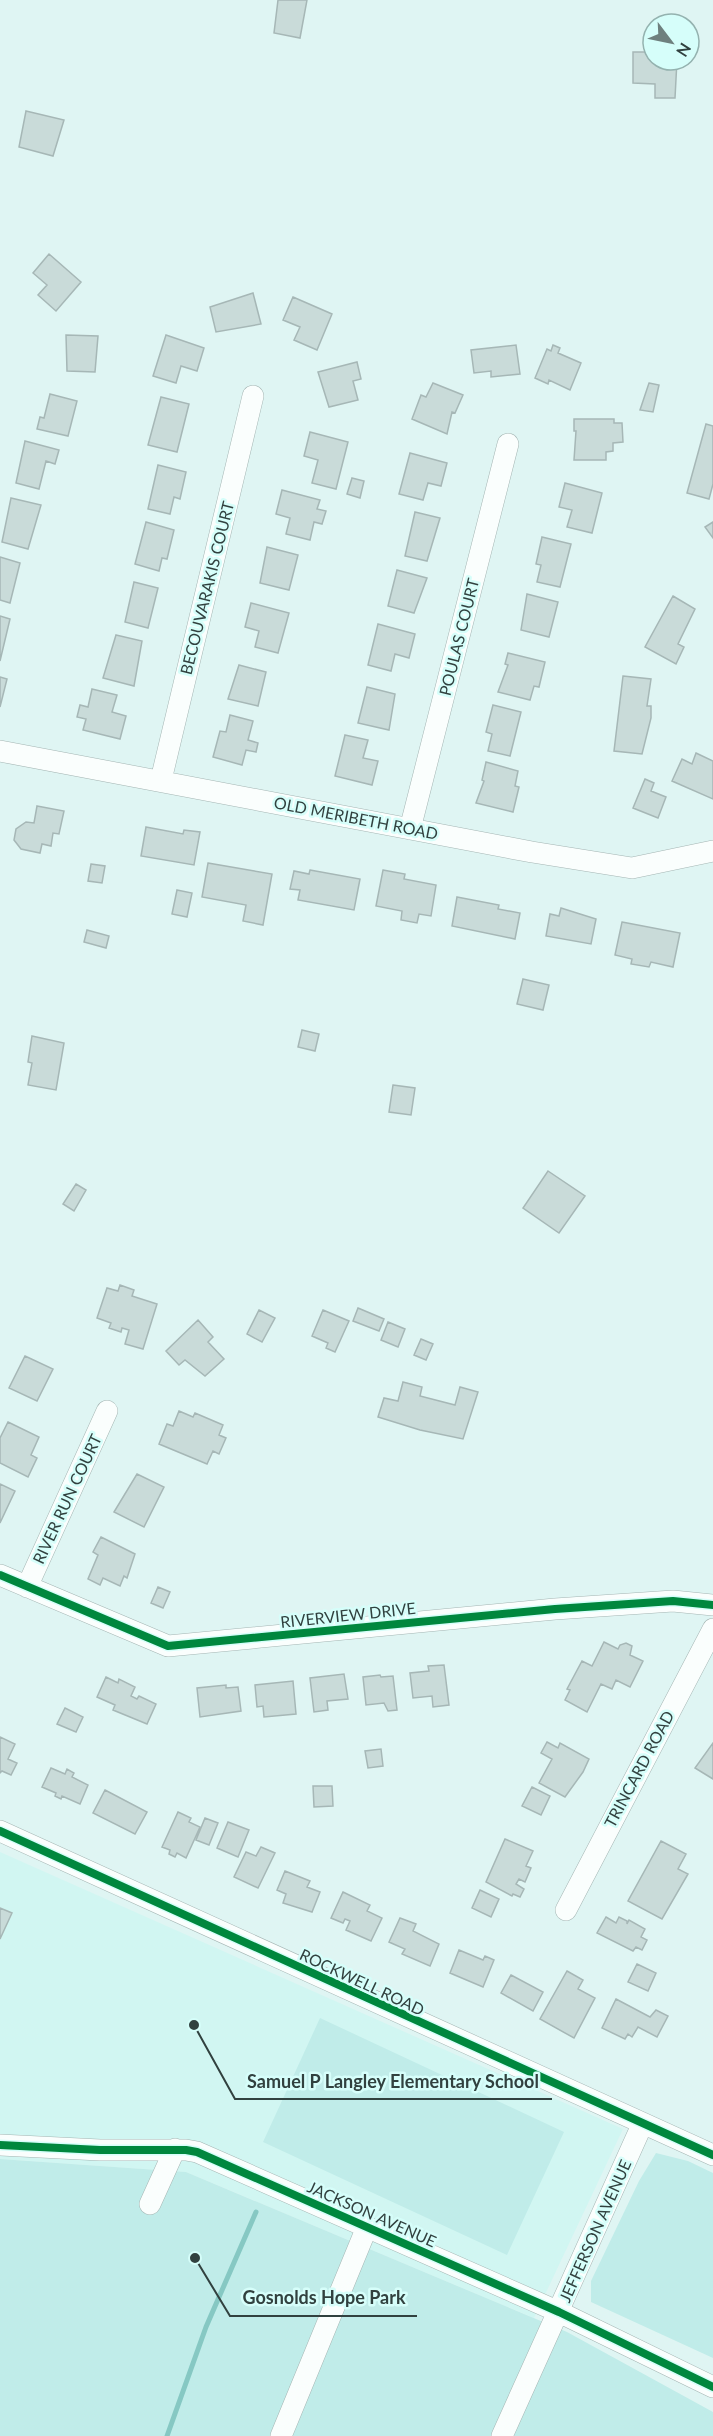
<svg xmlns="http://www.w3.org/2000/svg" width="713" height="2436" viewBox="0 0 713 2436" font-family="Lato,sans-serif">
<rect width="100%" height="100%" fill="#dff5f3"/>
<path fill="#d1f6f2" d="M0 1852 623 2129 534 2318 186 2172 0 2159Z"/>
<path fill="#c0ece9" d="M320 2018 564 2132 507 2255 263 2142Z
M656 2153 688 2161 713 2173V2358L591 2302V2281L639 2181Z
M0 2159 186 2172 567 2332 713 2412V2436H0Z"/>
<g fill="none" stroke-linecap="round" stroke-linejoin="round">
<path stroke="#86c8c3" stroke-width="5" d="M167 2436 206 2327 256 2212"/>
</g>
<path fill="#c9dbd9" stroke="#a6b7b6" stroke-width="1.5" d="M278 0H307L300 38 274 33Z
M633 52H653V60H677L675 98H655V84L633 83Z
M26 111 64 120 53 156 19 147Z
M49 254 81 282 56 311 38 295 47 285 33 273Z
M253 293 261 324 216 332 210 307Z
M293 297 332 314 317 350 294 340 300 327 283 320Z
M66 335 98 336 95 372 67 371Z
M166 335 204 348 197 371 181 366 176 383 153 376Z
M516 345 520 374 491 377V371L474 373 471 350Z
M553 345 560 348 558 353 581 363 570 390 549 380 548 384 535 378 547 349 551 351Z
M357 362 361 379 353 381 358 400 329 407 318 372Z
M433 383 463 395 455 413 452 412 447 434 412 419 421 395 426 397Z
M649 383 659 385 653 412 640 410Z
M50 394 77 401 68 436 37 429 40 417 44 418Z
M161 397 189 404 177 452 148 445Z
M574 419H614V423H622L623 442 613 443V451L606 452V460H574L576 431H574Z
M706 424 713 426V484L709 499 687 493Z
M310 432 348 442 336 489 312 483 318 460 304 456Z
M25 441 59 450 55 464 46 461 39 489 16 483Z
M410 453 447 463 441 486 428 483 423 500 399 494Z
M158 465 186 472 180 499 174 497 170 514 148 509Z
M352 478 364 481 360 498 347 494Z
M565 483 602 493 592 533 567 527 572 510 559 507Z
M282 490 320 500 317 509 326 511 322 524 314 522 310 540 286 534 290 518 276 514Z
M11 498 41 505 28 549 2 542Z
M415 512 440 518 427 561 405 556Z
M146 522 174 530 167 559 162 558 159 571 135 564Z
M713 522V538L705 527Z
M542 537 571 544 560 587 537 582 541 565 536 564Z
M267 547 298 555 289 590 260 583Z
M0 557 20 563 10 603 0 600Z
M397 570 427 578 414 613 388 606Z
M134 582 158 588 148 628 125 622Z
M527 594 558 602 549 637 521 630Z
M673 596 695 609 678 644 684 647 676 664 645 647Z
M251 603 289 613 278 653 255 647 259 631 245 627Z
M0 616 10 619 0 661Z
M378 624 415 634 409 658 395 654 391 671 368 665Z
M116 635 142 641 134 686 103 678Z
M508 653 545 662 539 687 534 686 530 700 498 692 508 665 505 664Z
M239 665 266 672 258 706 228 699Z
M623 676 651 679 647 706H651V718L642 754 614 751Z
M0 677 7 679 0 707Z
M367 687 395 694 389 730 358 723Z
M92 689 117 695 112 712 126 716 120 739 83 730 86 719 77 717 80 705 88 707Z
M493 705 521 712 510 756 488 751 492 734 486 732Z
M230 715 253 721 248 740 258 743 256 752 246 750 242 765 213 757 220 731 226 732Z
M345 735 368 740 363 758 378 761 372 785 335 776Z
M696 753 713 761V799L672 781 682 759 692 764Z
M486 762 518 771 515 786 519 787 513 812 476 803 484 781 482 780Z
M645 779 654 783 651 791 666 797 658 818 633 808Z
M37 806 64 811 59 834 53 833 51 846 42 844 40 853 21 849 14 840 16 829 26 822 34 823Z
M146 827 183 834 184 830 200 832 194 865 141 856Z
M208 863 272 874 263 925 243 921 246 905 202 897Z
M91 864 105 866 102 883 88 881Z
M310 870 360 879 354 910 298 900 300 890 290 889 294 871 309 874Z
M383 870 405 874 404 879 436 885 431 916 419 914 417 923 401 920 402 911 376 906Z
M177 890 192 893 187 917 172 914Z
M457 897 499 905 498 909 520 913 515 939 452 926Z
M561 908 596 919 591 944 546 936 550 914 559 916Z
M622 922 680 933 673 967 651 962 649 967 631 964 632 959 615 955Z
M87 930 109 936 106 948 84 942Z
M523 979 549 985 543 1010 517 1004Z
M302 1030 319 1034 315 1051 298 1047Z
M32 1036 64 1043 56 1090 28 1085 32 1063 28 1062Z
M393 1085 415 1088 411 1115 389 1112Z
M548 1171 585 1196 559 1233 523 1208Z
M76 1184 86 1190 74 1211 63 1204Z
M120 1285 134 1290 132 1296 157 1304 143 1349 125 1344 129 1330 122 1328 121 1332 109 1328 111 1323 97 1318 107 1288 118 1291Z
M358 1308 384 1319 379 1331 353 1321Z
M259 1310 275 1318 262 1342 247 1334Z
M323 1310 349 1321 335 1352 326 1348 328 1343 312 1336Z
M198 1320 213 1337 208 1342 224 1359 205 1376 185 1360 179 1365 166 1351Z
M388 1322 405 1329 398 1347 381 1340Z
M421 1339 433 1344 426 1360 414 1355Z
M25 1356 53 1369 37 1401 9 1388Z
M403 1382 422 1387 420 1396 455 1405 460 1387 478 1392 463 1439 420 1430 378 1417 384 1398 398 1401Z
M179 1411 193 1417 195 1413 223 1425 219 1435 226 1438 219 1454 213 1451 207 1464 159 1444 167 1424 173 1426Z
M8 1422 39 1437 31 1455 37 1458 28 1477 0 1463V1438Z
M137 1474 164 1487 144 1527 114 1512Z
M0 1484 15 1491 0 1523Z
M101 1537 135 1554 127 1578 124 1576 120 1586 103 1578 100 1585 88 1579 98 1555 93 1552Z
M158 1587 170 1592 163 1608 151 1603Z
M604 1642 618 1649 620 1645 626 1643 632 1646 630 1655 643 1661 630 1687 616 1680 612 1689 601 1684 587 1712 565 1700 570 1690 567 1689 582 1661 592 1666Z
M444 1665 449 1705 433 1707 432 1696 413 1698 410 1673 429 1671 428 1666Z
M344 1674 348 1699 327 1701 328 1710 314 1712 310 1678Z
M380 1675 381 1677 393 1676 397 1710 388 1711 384 1703 366 1705 363 1677Z
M106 1677 118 1683 119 1679 135 1687 131 1696 137 1699 139 1696 156 1704 147 1724 113 1710 115 1705 97 1697Z
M293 1681 296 1714 264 1717 263 1706 257 1707 255 1685Z
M226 1685V1688L238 1687 241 1711 200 1717 197 1688Z
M65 1708 83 1717 76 1732 57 1724Z
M0 1737 15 1744 8 1759 17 1763 11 1775 2 1771 0 1773Z
M547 1742 558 1748 560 1743 589 1759 583 1772 565 1797 539 1783 552 1759 541 1753Z
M713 1743V1779L695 1768Z
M381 1749 383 1766 368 1768 365 1751Z
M51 1768 65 1774 67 1769 74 1773 72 1777 88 1785 80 1804 62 1796 61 1799 55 1796 56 1793 42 1787Z
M313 1786H332L333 1806 314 1807Z
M532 1787 550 1796 541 1815 522 1806Z
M105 1790 147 1812 135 1834 93 1813Z
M178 1812 191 1818 189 1822 200 1827 186 1858 177 1853 175 1857 169 1854 170 1850 162 1847Z
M205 1818 218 1823 209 1845 196 1840Z
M228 1822 249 1830 238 1857 217 1848Z
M505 1839 533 1851 526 1866 531 1868 525 1882 519 1879 516 1884 524 1889 520 1897 513 1894 512 1896 486 1882Z
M661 1841 686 1854 678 1869 688 1874 662 1919 628 1901Z
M261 1847 275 1853 258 1888 234 1877 246 1852 256 1856Z
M285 1871 310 1881 307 1887 320 1892 312 1912 283 1903 286 1894 277 1890Z
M480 1890 499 1899 491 1917 472 1908Z
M343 1892 370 1905 367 1911 382 1918 371 1941 346 1930 350 1921 345 1919 343 1923 331 1918Z
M0 1908 12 1913 0 1939Z
M606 1917 616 1923 619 1917 627 1921V1924L629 1920 645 1929 641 1937 647 1940 642 1950 636 1947 633 1951 597 1933Z
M400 1918 416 1924 413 1931 439 1944 430 1966 402 1954 405 1949 389 1942Z
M459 1950 483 1960 485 1956 494 1960 483 1987 450 1973Z
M637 1964 656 1973 648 1991 628 1982Z
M567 1971 583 1980 578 1989 595 1998 574 2038 540 2019Z
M511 1975 543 1992 533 2011 501 1993Z
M616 1999 650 2017 656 2010 668 2016 657 2037 638 2027 632 2037 628 2034 625 2039 602 2028Z"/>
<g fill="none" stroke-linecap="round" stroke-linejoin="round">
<defs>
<path id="street" d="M0 751 532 852 632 868 713 851
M161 780 253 396
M410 829 508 444
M0 1575 168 1646 555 1609 673 1601 713 1605
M27 1587 107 1411
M0 1831 713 2155
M566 1910 713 1629
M0 2145 100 2150H186L197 2152 559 2312 713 2387
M150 2204 175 2149
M281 2436 367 2227
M502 2436 642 2125"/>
</defs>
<use href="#street" stroke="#a4b5b3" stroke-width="22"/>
<use href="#street" stroke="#fafefd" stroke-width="21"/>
<defs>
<path id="cycleway" d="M0 1575 168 1646 555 1609 673 1601 713 1605
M0 1831 713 2155
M0 2145 100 2150H186L197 2152 559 2312 713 2387"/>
</defs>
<use href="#cycleway" stroke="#d6fefa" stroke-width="11"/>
<use href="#cycleway" stroke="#00873e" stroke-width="8"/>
</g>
<g text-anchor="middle" stroke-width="5" stroke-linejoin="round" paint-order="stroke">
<g font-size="16" fill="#31413f" stroke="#d6fefa">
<text transform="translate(207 588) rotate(-76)" y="6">BECOUVARAKIS COURT</text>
<text transform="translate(459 637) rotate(-76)" y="6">POULAS COURT</text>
<text transform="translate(356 818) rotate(11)" y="6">OLD MERIBETH ROAD</text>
<text transform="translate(67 1499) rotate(-65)" y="6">RIVER RUN COURT</text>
<text transform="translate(348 1615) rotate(-6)" y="6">RIVERVIEW DRIVE</text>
<text transform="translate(639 1769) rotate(-62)" y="6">TRINCARD ROAD</text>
<text transform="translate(362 1982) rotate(25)" y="6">ROCKWELL ROAD</text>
<text transform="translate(372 2214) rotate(24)" y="6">JACKSON AVENUE</text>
<text transform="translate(595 2231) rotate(-66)" y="6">JEFFERSON AVENUE</text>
</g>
</g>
<path fill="none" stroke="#31413f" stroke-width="2" d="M194 2025L235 2099H552M195 2258L230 2316H417"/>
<g fill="#31413f" stroke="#d6fefa" stroke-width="2">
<circle cx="194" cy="2025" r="6"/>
<circle cx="195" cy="2258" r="6"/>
</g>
<g font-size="18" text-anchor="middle" font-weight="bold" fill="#31413f" stroke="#d6fefa" stroke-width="5" stroke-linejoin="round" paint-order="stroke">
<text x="393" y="2088">Samuel P Langley Elementary School</text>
<text x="324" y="2304">Gosnolds Hope Park</text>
</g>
<g transform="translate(671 42) rotate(122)"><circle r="28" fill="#d6fefa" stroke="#94b2af" stroke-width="1.5"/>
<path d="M0-4.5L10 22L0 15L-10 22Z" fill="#6e807e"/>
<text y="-9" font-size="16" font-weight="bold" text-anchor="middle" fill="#31413f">N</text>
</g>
</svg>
